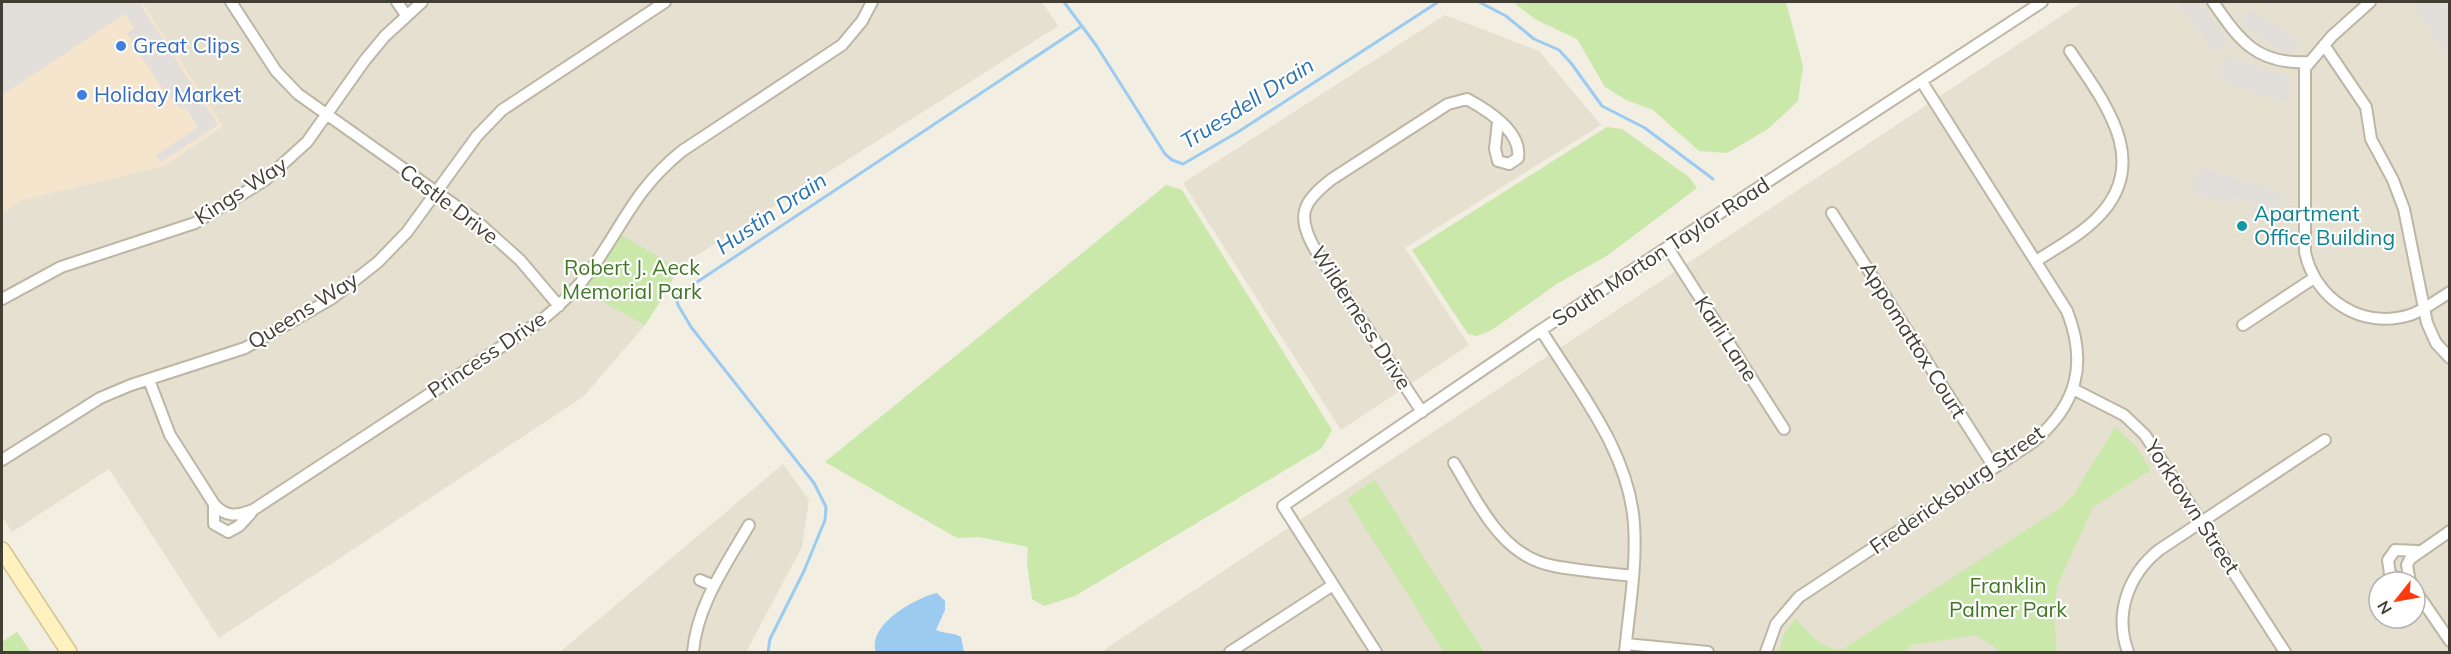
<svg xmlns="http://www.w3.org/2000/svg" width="2451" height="654" viewBox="0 0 2451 654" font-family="Mulish,sans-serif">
<rect width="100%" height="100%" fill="#f2eee2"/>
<path fill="#e6e0d0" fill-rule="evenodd" d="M142 2H1042L1058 26 677 268 670 286 645 325 584 396 219 638 109 469 12 532 2 516V213L21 200 164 166 222 126Z
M2082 2H2449V652H1101ZM2379 582H2415V618H2379Z
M1445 15 1539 51 1601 125 1405 248 1469 345 1341 430 1183 183Z
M783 464 809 500 802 547 746 652H560Z"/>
<path fill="#f5e5cc" d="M2 2H142L222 125 164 166 21 200 2 213Z"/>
<path fill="#c9e8a9" d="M1513 2H1786L1803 66 1798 101 1768 129 1727 153 1699 151 1653 110 1626 100 1605 87 1577 39 1535 19Z
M1607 127 1622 129 1689 177 1697 188 1608 255 1555 285 1492 330 1477 336 1468 334 1412 250Z
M1166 185 1182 190 1332 430 1322 448 1075 596 1044 606 1032 599 1027 562 1028 547 979 537 957 538 825 462Z
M620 234 677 268 670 286 645 325 583 291 599 270Z
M2115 427 2135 445 2151 470 2093 507 2057 586 2054 615 2057 652H2002L1976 635 1911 645 1903 652H1779L1784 634 1796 618C1807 631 1823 652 1843 649L2063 506 2074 494Z
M1375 480 1484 652H1444L1347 499Z
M17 632 31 652H2V642Z"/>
<path fill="#e2dfdb" d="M2 2H139L218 125 161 162 156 155 198 127 185 107 182 109 176 104 161 86 145 62 127 33 134 28 125 14 2 95Z
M2177 2H2200L2228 41 2213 52Z
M2411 2H2445L2449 9V51L2444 52Z
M2250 8 2301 41 2291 57 2240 24Z
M2225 55 2288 76 2285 83 2292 86 2286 103 2221 82 2219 73Z
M2202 167 2285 193 2279 220 2252 211 2255 204 2231 196 2228 204 2193 193 2195 174Z"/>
<path fill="#9ccbf1" d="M937 593 945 601V610L936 630C945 634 952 632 961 637L964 652H876C867 625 915 598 937 593Z"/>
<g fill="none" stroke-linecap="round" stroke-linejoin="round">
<path stroke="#9ccbf1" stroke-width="3" d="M1064 2 1096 45 1165 154 1172 160 1183 164 1238 132 1438 2
M1479 2 1506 16 1534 39 1559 50 1571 63 1602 106 1645 128 1713 179
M768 652 770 639 804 571 825 520 826 507 814 483 691 327 678 305 676 296 1082 26"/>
<defs>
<path id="street" d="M231 2 276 71 298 94 473 218 520 260 559 306
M397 2 406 15
M2213 2C2240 41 2257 65 2309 62
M2370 2 2332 36 2305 68V252C2315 299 2361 330 2410 315 2425 310 2437 300 2450 292
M2324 45 2366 107 2371 139 2393 180 2404 209 2427 323 2436 343 2450 358
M1832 213 1994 467
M1668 248 1784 429
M2036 261C2056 248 2079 236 2096 219 2154 163 2104 102 2070 51
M2 299 61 267 195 223 265 180 307 142 365 60 385 36 422 2
M2243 325 2314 278
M1541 330C1578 390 1629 451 1634 524 1637 566 1629 610 1625 652
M149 380 170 435 214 504C226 518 237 516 253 510L542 320C560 305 576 290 590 271 624 224 634 190 682 151L842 45 862 21 872 2
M2073 389 2124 415 2145 435 2285 652
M1422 412 1316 251C1296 216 1301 203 1332 179L1448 104 1467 99C1487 110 1522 131 1518 158L1509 164 1498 161 1495 149 1498 121
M2 460 100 398 131 385 245 348 331 299 378 262 407 232 477 136 502 110 665 2
M1454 463C1479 504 1502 557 1554 566 1580 571 1607 573 1633 576
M214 504V524L228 532 239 526 251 513
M700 580 714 586
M2409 580 2399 579 2390 574 2388 560 2395 550 2417 551
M2410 582 2407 565 2410 559 2450 531
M2415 590 2450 641
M1626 644 1708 652
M693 652C697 605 726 565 749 525
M1230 652 1333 585
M1376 652 1283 506 1541 330 2042 2
M1766 652 1776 624 1799 597 2033 442C2077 405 2088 364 2067 311L1922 82
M2128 652C2114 614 2128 575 2159 550L2325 440"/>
<path id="secondary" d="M2 550 69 652"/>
</defs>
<use href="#street" stroke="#bdb6a5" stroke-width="14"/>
<use href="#secondary" stroke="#d3c491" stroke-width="18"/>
<use href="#street" stroke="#fff" stroke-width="10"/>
<use href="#secondary" stroke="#fff2bf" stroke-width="15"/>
</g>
<g fill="#3f7fe0" stroke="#fff" stroke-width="2">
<circle cx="121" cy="46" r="6"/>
<circle cx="82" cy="95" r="6"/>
</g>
<circle fill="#0f9aa8" stroke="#fff" stroke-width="2" cx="2242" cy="226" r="6"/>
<g text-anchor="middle" stroke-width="4.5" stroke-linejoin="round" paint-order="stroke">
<g font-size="21" fill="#366cbe" stroke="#fff" text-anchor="start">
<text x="133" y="53">Great Clips</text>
<text x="94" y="102">Holiday Market</text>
</g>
<g font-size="21" fill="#433e33" stroke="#fff">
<text transform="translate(241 191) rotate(-33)" y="7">Kings Way</text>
<text transform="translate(449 204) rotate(37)" y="7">Castle Drive</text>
<text transform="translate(1661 252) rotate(-33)" y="7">South Morton Taylor Road</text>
<text transform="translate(303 311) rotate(-32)" y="7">Queens Way</text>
<text transform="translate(1361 318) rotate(57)" y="7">Wilderness Drive</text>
<text transform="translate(1726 339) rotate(57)" y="7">Karli Lane</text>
<text transform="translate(1913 340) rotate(58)" y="7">Appomattox Court</text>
<text transform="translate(487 355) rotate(-34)" y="7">Princess Drive</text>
<text transform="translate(1957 490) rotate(-35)" y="7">Fredericksburg Street</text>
<text transform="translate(2192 507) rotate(57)" y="7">Yorktown Street</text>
</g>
<g font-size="21" fill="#0d838f" stroke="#fff" text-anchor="start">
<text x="2254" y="221">Apartment<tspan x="2254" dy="24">Office Building</tspan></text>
</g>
<g font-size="21" fill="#417625" stroke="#fff">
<text x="632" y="275">Robert J. Aeck<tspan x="632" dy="24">Memorial Park</tspan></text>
<text x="2008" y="593">Franklin<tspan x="2008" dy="24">Palmer Park</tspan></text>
</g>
<g font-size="22" font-style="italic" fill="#2a73b1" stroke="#fff">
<text transform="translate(1247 103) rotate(-32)" y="8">Truesdell Drain</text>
<text transform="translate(771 213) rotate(-34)" y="8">Hustin Drain</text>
</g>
</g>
<rect width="2451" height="654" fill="none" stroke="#433e33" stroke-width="6"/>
<g transform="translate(2397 600) rotate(239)"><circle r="28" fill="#ffffff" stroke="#b4b2ad" stroke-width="1.5"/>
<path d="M0-4.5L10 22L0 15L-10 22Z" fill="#ff3a0c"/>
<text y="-9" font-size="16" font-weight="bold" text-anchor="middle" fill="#433e33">N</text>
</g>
</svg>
